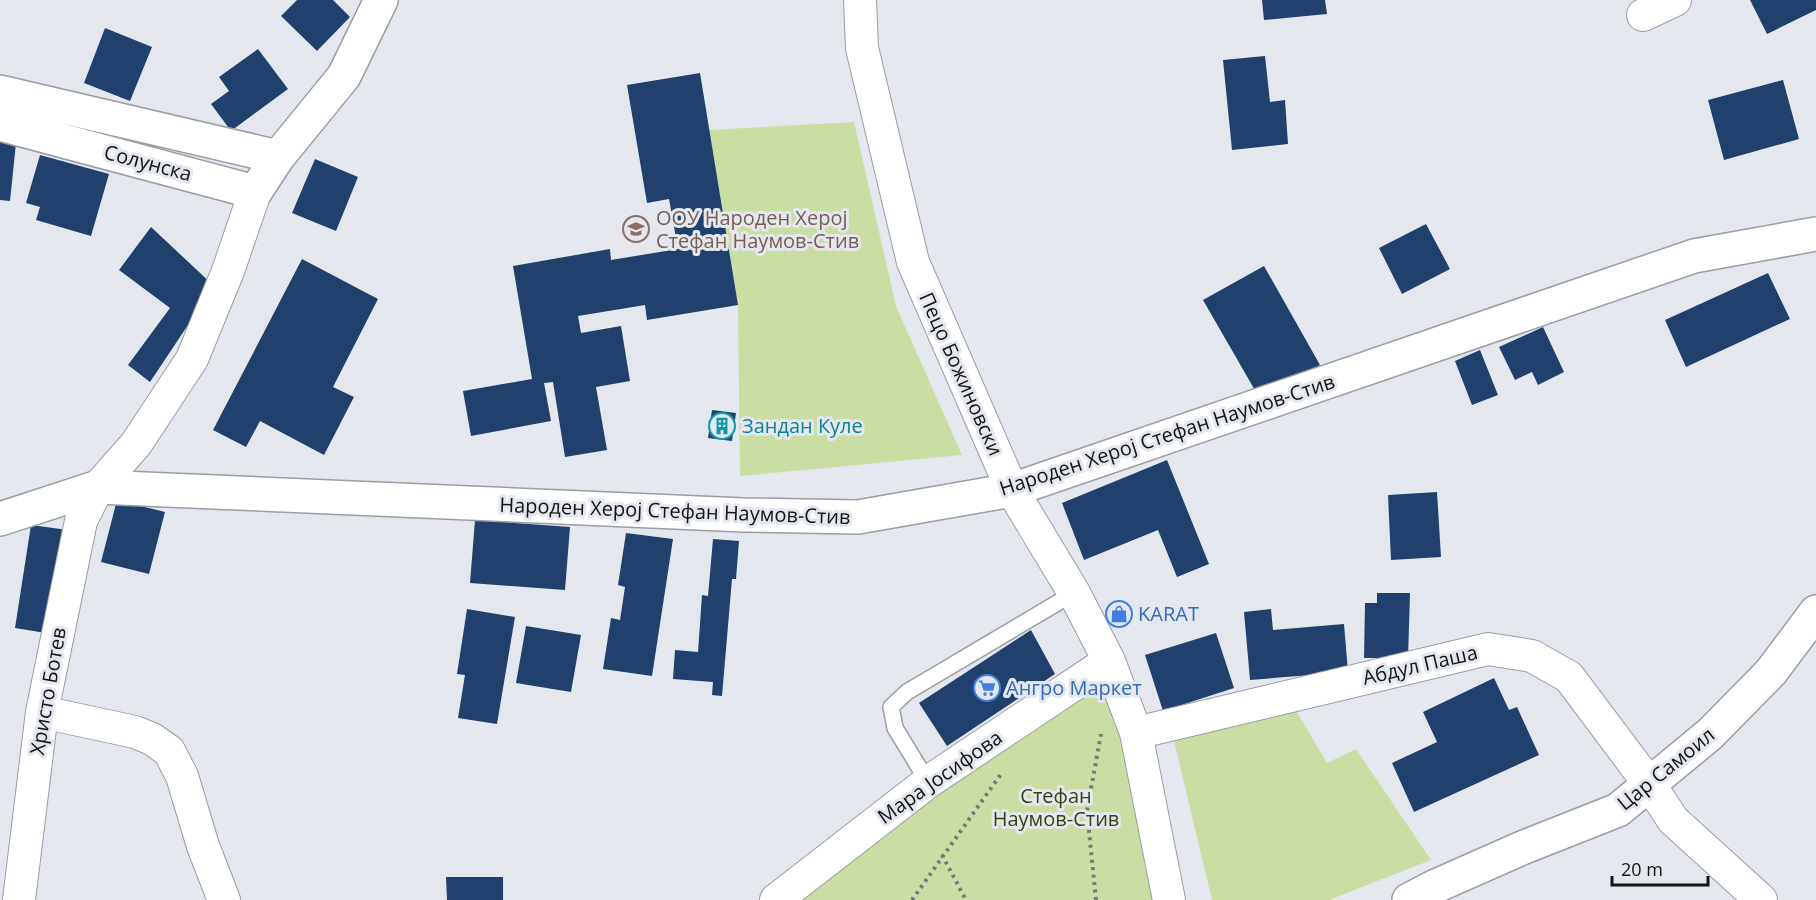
<svg xmlns="http://www.w3.org/2000/svg" width="1816" height="900" viewBox="0 0 1816 900" font-family="'Open Sans',sans-serif">
<rect width="100%" height="100%" fill="#e4e8ee"/>
<path fill="#cadda2" d="M854 122 896 306 962 455 740 476 738 305 709 130Z
M1109 661 1169 900H776Z
M1294 707 1327 763 1356 749 1431 860 1329 900H1212L1173 737Z"/>
<path fill="#20406e" d="M297 0H333L350 17 317 51 281 16Z
M1262 0H1325L1327 14 1264 20Z
M1750 0H1816V10L1767 34Z
M105 28 152 47 130 101 84 83Z
M258 49 288 89 231 131 211 104 229 91 219 77Z
M1265 56 1270 102 1285 100 1288 144 1232 150 1223 60Z
M700 73 738 305 647 320 645 305 578 316 581 333 621 326 630 381 596 387 607 450 565 457 553 382 544 383 551 421 471 436 463 391 532 379 513 266 610 249 611 260 678 249 669 199 647 203 627 85Z
M1783 80 1799 139 1724 160 1708 100Z
M0 142 16 143 10 201 0 200Z
M40 155 109 174 91 236 36 220 40 207 26 203Z
M315 159 358 177 336 231 292 213Z
M1426 224 1450 269 1402 294 1379 248Z
M151 227 214 286 150 382 128 365 170 308 119 270Z
M302 259 378 299 333 387 354 397 324 455 260 421 246 447 213 430Z
M1264 266 1320 365 1260 399 1203 300Z
M1768 273 1790 319 1686 367 1665 320Z
M1543 327 1564 372 1538 385 1532 372 1515 380 1499 347Z
M1480 350 1498 395 1472 405 1455 361Z
M712 410 736 413 732 441 708 438Z
M1167 460 1209 564 1177 577 1158 530 1084 560 1062 503Z
M1437 492 1441 557 1391 560 1388 495Z
M117 500 165 512 149 574 101 562Z
M475 520 570 527 565 590 470 583Z
M31 525 68 530 52 634 15 628Z
M626 533 673 539 652 676 603 669 611 618 620 620 625 587 618 585Z
M713 539 739 541 736 579H732L722 696 712 695 713 682 673 679 675 650 698 652 702 595 708 596Z
M1377 593H1410L1408 658H1364L1365 603H1377Z
M467 609 515 617 497 724 458 718 465 675 457 674Z
M1271 609 1273 630 1344 624 1348 672 1250 680 1244 612Z
M526 626 581 635 571 692 516 683Z
M1031 630 1055 674 947 746 919 703Z
M1216 633 1234 688 1163 711 1145 655Z
M1494 678 1509 710 1517 707 1539 755 1414 812 1392 763 1437 742 1423 712Z
M446 877H503V900H447Z"/>
<g fill="none" stroke-linecap="round" stroke-linejoin="round">
<defs>
<path id="lane" d="M928 782 895 728 891 707 907 692 1074 593"/>
<path id="street" d="M860 0 862 48 913 262 1012 490 1074 593 1109 661 1136 733 1169 900
M1643 15 1675 0
M42 712 135 732 152 739 169 751 182 776 203 846 224 900
M1136 733 1488 649 1532 656 1569 677 1650 785 1673 820 1761 900
M19 900 42 712 81 521 98 487 136 444 192 359 228 271 255 192
M776 900 928 782 1109 661"/>
<path id="secondary" d="M0 92 278 157
M0 124 255 192 278 157 344 76 381 0
M0 519 98 487 744 515 858 517 1012 490 1694 256 1816 234
M1409 900 1436 886 1522 848 1618 810 1710 734 1771 672 1816 612"/>
</defs>
<use href="#lane" stroke="#9a9da3" stroke-width="18"/>
<use href="#street" stroke="#9a9da3" stroke-width="34"/>
<use href="#secondary" stroke="#9a9da3" stroke-width="36"/>
<path stroke="#75787c" stroke-width="4" stroke-dasharray="3 4.5" stroke-linecap="butt" d="M942 855 966 900
M912 900 1001 774
M1096 900 1087 811 1101 734"/>
<use href="#lane" stroke="#fff" stroke-width="15"/>
<use href="#street" stroke="#fff" stroke-width="32"/>
<use href="#secondary" stroke="#fff" stroke-width="33"/>
</g>
<defs>
<symbol id="school-ring" viewBox="-11 -11 22 22"><circle r="9.5" fill="#e4e8ee" stroke="#8d6e63" stroke-width="1.5"/><path d="M0-5L7-2L0 1L-7-2ZM-4 1L0 2.5L4 1V4Q0 6-4 4Z" fill="#8d6e63"/></symbol>
<symbol id="building-ring" viewBox="-11 -11 22 22"><circle r="9.5" fill="#e4e8ee" stroke="#0f9aa8" stroke-width="1.5"/><path d="M-4-6H4V6H1V3H-1V6H-4ZM-2.5-4.3h1.7v1.8h-1.7ZM.8-4.3h1.7v1.8H.8ZM-2.5-1h1.7V.8h-1.7ZM.8-1h1.7V.8H.8Z" fill="#0f9aa8"/></symbol>
<symbol id="shop-ring" viewBox="-11 -11 22 22"><circle r="9.5" fill="#e4e8ee" stroke="#3f7fe0" stroke-width="1.5"/><path d="M-5-2.5h2.3a2.7 3.5 0 0 1 5.4 0H5L5.5 6h-11ZM-1.5-2.5h3a1.5 2.3 0 0 0-3 0Z" fill="#3f7fe0"/></symbol>
<symbol id="supermarket-ring" viewBox="-11 -11 22 22"><circle r="9.5" fill="#e4e8ee" stroke="#3f7fe0" stroke-width="1.5"/><path d="M-6-5.5h2.5l.6 2H6L4.5 2H-2.5L-4.4-4H-6ZM-1.5 3.2a1.3 1.3 0 1 0 .1 0ZM3 3.2a1.3 1.3 0 1 0 .1 0Z" fill="#3f7fe0"/></symbol>
</defs>
<g fill-rule="evenodd">
<use href="#school-ring" x="621" y="214" width="30" height="30"/>
<use href="#building-ring" x="707" y="411" width="30" height="30"/>
<use href="#shop-ring" x="1104" y="599" width="30" height="30"/>
<use href="#supermarket-ring" x="972" y="673" width="30" height="30"/>
</g>
<g text-anchor="middle" stroke-width="6" stroke-linejoin="round" paint-order="stroke">
<g font-size="20" fill="#131416" stroke="#e4e8ee">
<text transform="translate(148 163) rotate(15)" y="7">Солунска</text>
<text transform="translate(961 374) rotate(66)" y="7">Пецо Божиновски</text>
<text transform="translate(1167 435) rotate(-18)" y="7">Народен Херој Стефан Наумов-Стив</text>
<text transform="translate(675 511) rotate(2)" y="7">Народен Херој Стефан Наумов-Стив</text>
<text transform="translate(1420 665) rotate(-13)" y="7">Абдул Паша</text>
<text transform="translate(48 691) rotate(-80)" y="7">Христо Ботев</text>
<text transform="translate(1666 769) rotate(-39)" y="7">Цар Самоил</text>
<text transform="translate(940 777) rotate(-35)" y="7">Мара Јосифова</text>
</g>
<g font-size="20" fill="#785e54" stroke="#e4e8ee" text-anchor="start">
<text x="656" y="225">ООУ Народен Херој<tspan x="656" dy="23">Стефан Наумов-Стив</tspan></text>
</g>
<g font-size="20" fill="#0d838f" stroke="#e4e8ee" text-anchor="start">
<text x="742" y="433">Зандан Куле</text>
</g>
<g font-size="20" fill="#366cbe" stroke="#e4e8ee" text-anchor="start">
<text x="1138" y="621">KARAT</text>
<text x="1006" y="695">Ангро Маркет</text>
</g>
<g font-size="20" fill="#364213" stroke="#e4e8ee">
<text x="1056" y="803">Стефан<tspan x="1056" dy="23">Наумов-Стив</tspan></text>
</g>
</g>
<path d="M1612 876v9h96v-9" fill="none" stroke="#131416" stroke-width="3"/>
<text x="1621" y="876" font-size="18" fill="#131416" stroke="#e4e8ee" stroke-width="4.5" paint-order="stroke">20 m</text>
</svg>
